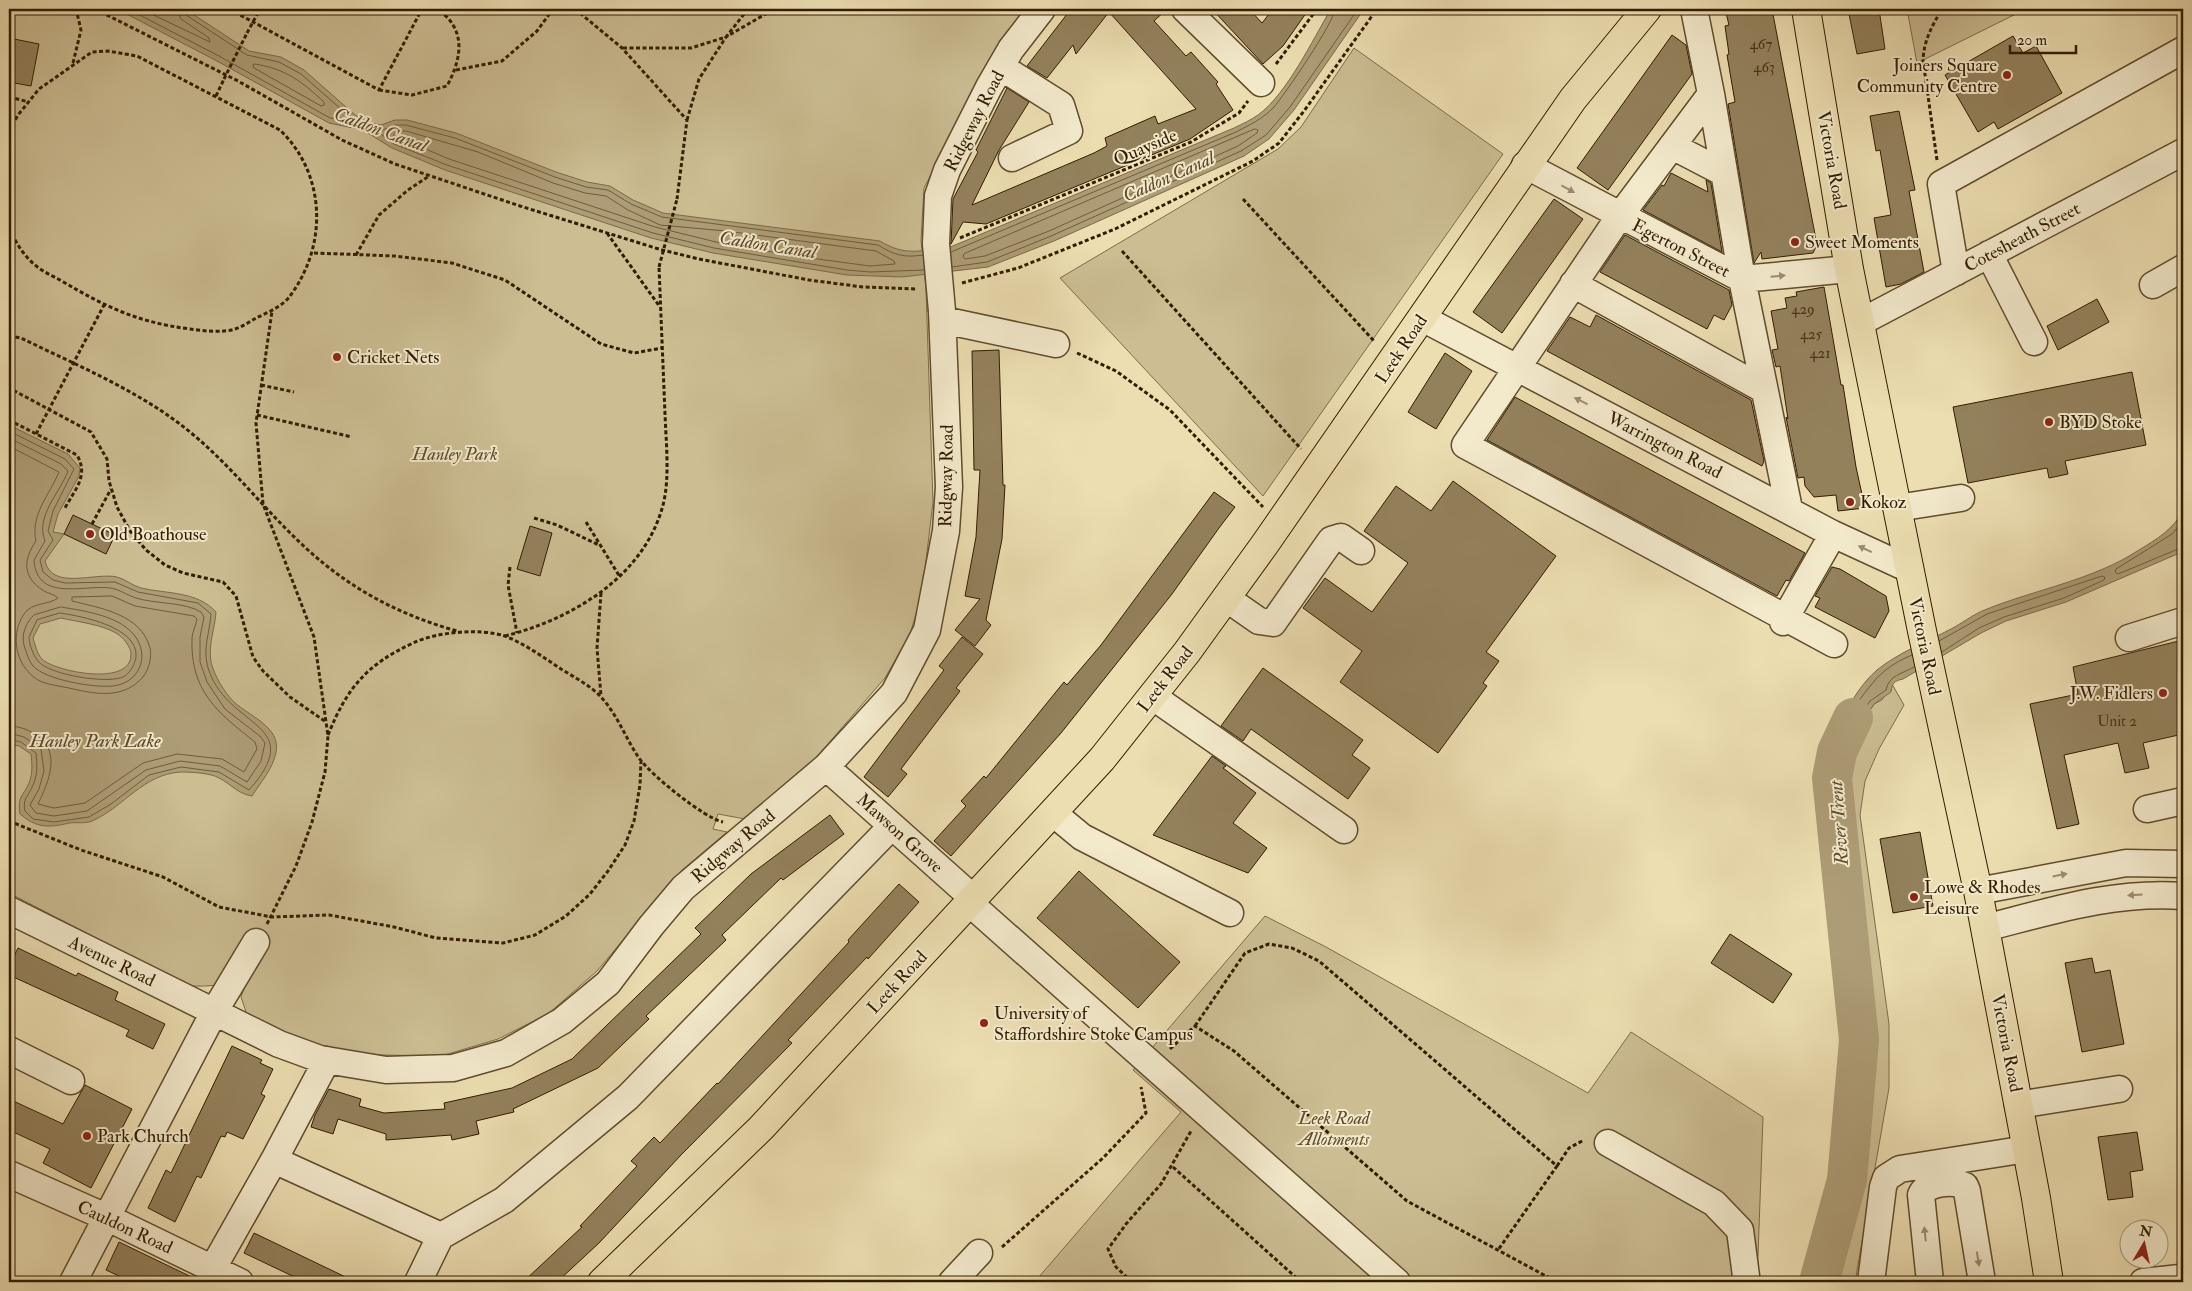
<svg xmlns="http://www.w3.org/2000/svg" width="2192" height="1291" viewBox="0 0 2192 1291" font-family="'IM FELL Double Pica',serif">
<rect width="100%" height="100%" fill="#ecdeb1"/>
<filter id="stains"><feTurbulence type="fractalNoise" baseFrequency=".004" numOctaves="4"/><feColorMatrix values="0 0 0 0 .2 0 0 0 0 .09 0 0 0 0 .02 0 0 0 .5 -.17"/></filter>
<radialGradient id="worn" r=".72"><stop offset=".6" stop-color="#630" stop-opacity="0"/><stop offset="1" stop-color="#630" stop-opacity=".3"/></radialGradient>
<path fill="#ccbd93" stroke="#7f6c4a" d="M9 9H1023L982 76 924 188 921 240 926 289 933 502 922 594 910 634 885 678 814 760 745 819 718 814 713 829 727 832 682 870 597 971 548 1014 498 1039 441 1056 380 1055 329 1050 280 1032 247 1015 241 997 246 983C226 984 209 987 189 986L9 893Z
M1907 9H2026L1917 63Z
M1354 48 1503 154 1263 496 1060 278 1278 149 1301 127Z
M1892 684 1904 705 1879 749 1865 781 1860 815 1889 1024V1088L1855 1282H1830L1852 1191 1868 1069V1033L1856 955 1847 862V758L1858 729 1874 704 1882 700Z
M1265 916 1326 947 1588 1093 1631 1032 1763 1117 1758 1256 1754 1282H1043L1038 1278 1181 1112 1133 1070Z"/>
<path fill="#ad9c75" stroke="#7c6946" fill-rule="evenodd" d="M117 9H185L249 51 281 57 304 70 355 115 369 123 381 125 395 120H407L456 133 556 172 587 182 610 186 633 200 663 213 880 241C906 257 920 250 948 248L1234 128C1242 124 1251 120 1258 115 1287 94 1313 39 1331 9H1364L1294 110 1269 139 1244 156 1054 241 988 267 902 277 847 275 713 253 651 238 445 170 392 148 363 130 329 123 217 61Z
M9 425 68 454 80 468 79 476 58 514 53 532 64 534 45 561C52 591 95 572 117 577 125 579 133 586 141 588 167 594 197 591 216 612 215 629 208 644 211 662 214 675 224 692 234 702 249 716 281 727 276 752 273 769 260 783 252 796 238 794 231 784 219 778 211 773 191 772 181 772 143 774 124 807 92 821 85 824 76 822 69 823 49 828 36 828 20 814 17 796 23 797 29 783 33 773 32 764 31 754L19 746 9 744ZM61 618C78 622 100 624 116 633 123 637 131 647 131 654 132 688 53 671 42 659 37 654 35 644 33 638L40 624Z
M2183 510 2182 552 2066 602 2006 621 1981 633 1903 679C1894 681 1892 683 1891 692L1874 704 1858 729 1847 758 1823 777C1830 742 1849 694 1877 670 1898 653 1924 643 1947 631 1960 625 1973 614 1987 609 2037 589 2093 580 2139 550 2157 539 2174 529 2183 510Z"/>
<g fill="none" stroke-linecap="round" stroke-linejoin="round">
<path stroke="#705c3a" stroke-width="1" d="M128 9 219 56 330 118 350 120V117L301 74 279 62 247 55 186 15 183 9
M141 9 210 42 209 38 181 19 177 9
M255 64C286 69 301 81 324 102V105L321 106 254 68 253 65Z
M1255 129 1258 130 1257 133 1238 146 1049 231 985 256 965 259 963 257 964 254Z
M406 131 478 152 553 183 585 193 606 196 628 210 660 225 726 231 876 251 894 261 895 264 870 266 795 256 716 242 655 227 449 159 393 135 396 132Z
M951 252 1236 132C1249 125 1263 119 1274 107 1285 94 1334 23 1335 9
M923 255C904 258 894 255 878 245L662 217 631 204 608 190 586 187 555 177 455 138 406 125H395L378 132 394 144 447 165 653 233 714 248 847 270 870 272 924 270
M952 267 987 262 1051 236 1241 151 1266 135 1290 107 1358 9
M9 431 65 459 74 469 53 511 48 531 53 540 40 560 43 572 53 580 65 583 115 582 138 592 198 603 211 614C209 639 200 653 212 678 235 728 306 726 249 790L219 772 181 767 149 775 111 804 89 817 54 822 33 819 25 811C22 798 29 796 33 785 38 774 37 764 36 753L21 742 9 739
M9 438 61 464 68 471C60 493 35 516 45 541L34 560C37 605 89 582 115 589 122 591 129 596 136 598 155 604 185 602 201 612L204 617 200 637V662L207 682 225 709 261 737 265 743 261 761 247 782 220 766 180 761 146 770 87 811 54 816 36 813 30 805 39 789 44 771 41 749 24 737 9 733
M9 446 59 472C50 494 30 515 36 541 23 560 22 577 44 591 49 594 54 594 58 598 49 605 32 602 24 614 9 636 16 670 42 682 50 685 60 686 69 688 95 694 123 700 143 677 149 669 152 657 150 648 141 614 100 608 72 601V597L112 596 135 606 194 616 197 619C196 626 192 632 192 638 190 691 217 712 255 742L257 749 244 772 222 759 177 754 143 763 85 803 54 808 38 804C49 781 62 751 35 734 26 729 18 726 9 726
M2183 521 2172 534 2116 569 2115 572 2118 574 2183 547
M61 607C85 611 123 616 137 639 149 659 138 683 113 686 94 688 46 680 33 666 29 661 26 652 24 645 21 635 26 622 34 615Z
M60 613C81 616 139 627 136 657 135 664 131 671 125 676 111 685 48 675 38 661 33 655 29 644 29 637L37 620Z
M1939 641 1987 614 2102 576 2105 577 2104 580 2064 598 2004 617 1979 628 1942 652
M1912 655C1900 660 1888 667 1879 676 1864 691 1829 740 1833 760L1842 755 1854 726 1870 701 1886 690C1889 675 1902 674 1914 667"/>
<path stroke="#ad9c75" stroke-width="40" d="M1819 1282 1847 1180 1859 1040 1832 778 1837 752 1853 718"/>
</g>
<path fill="#93815c" stroke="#321c00" d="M1071 9H1167L1154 21 1186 56 1191 52 1218 82 1216 84 1233 110 1190 139 986 224 963 222 951 244 953 199 978 152 976 150 1007 88 1029 102 999 150 972 205 1094 153 1107 146 1105 138 1155 116 1158 124 1196 109 1109 12 1076 54 1073 45 1047 78 1027 66Z
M1212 9H1249L1262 23 1273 9H1309L1283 46 1263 64Z
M1725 9H1772L1817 245 1813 253 1762 259 1761 252 1754 263 1728 104 1735 102 1727 55 1729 54 1725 26 1729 25Z
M1848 9H1879L1885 49 1857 54Z
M1672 35 1686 45 1692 74 1608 190 1577 168Z
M2013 36 2023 53 2036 46 2062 93 1998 129 1994 122 1978 132 1945 75Z
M9 38 39 44 31 86 9 82Z
M1899 111 1915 190 1909 191 1924 272 1901 284 1886 287 1874 218 1891 215 1880 150 1876 151 1870 116Z
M1671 173 1708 192 1706 180 1711 183 1722 252 1643 210 1662 185 1664 186Z
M1554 199 1583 219 1502 333 1473 312Z
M1625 235 1729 290 1732 305 1724 320 1714 315 1707 329 1600 272Z
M1824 287 1841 385H1843L1856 467 1865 508 1838 511 1836 495 1814 497 1805 486 1804 477 1798 478 1786 417 1788 419 1780 366 1776 367 1772 350 1778 349 1771 311 1787 308 1785 298 1797 296 1796 292Z
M2097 299 2109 322 2058 350 2047 326Z
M1596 315 1751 400 1764 461 1762 466 1547 351 1570 317 1590 327Z
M999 350 1003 485H1005L1002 539 986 620 991 625 975 646 955 630 980 599 965 596 976 537 980 470H974L972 351Z
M1445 353 1472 371 1436 429 1408 412Z
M2132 372 2146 445 2065 461 2068 474 2049 478 2047 468 1968 483 1953 407Z
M1515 397 1805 553 1789 581 1786 580 1777 596 1487 440Z
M1453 481 1556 556 1486 652 1499 661 1483 683 1487 686 1438 753 1340 682 1362 651 1303 608 1325 578 1372 612 1408 563 1364 531 1396 486 1431 511Z
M1214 492 1235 507 1219 528 1172 594 1061 733 951 856 934 841 966 806 961 801 984 776 986 778 1064 682 1067 685 1101 645Z
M73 515 115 535 106 554 64 534Z
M530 526 552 533 540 576 517 569Z
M1832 567 1840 569 1886 596 1889 611 1875 638 1815 607 1820 598 1815 596Z
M962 637 983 654 956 688 960 691 901 769 907 774 888 797 864 777 944 670 939 666Z
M2183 640V734L2143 743 2149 768 2125 773 2118 743 2064 755 2079 824 2057 829 2030 704 2078 694 2073 667Z
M1263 668 1363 740 1352 755 1370 768 1348 799 1251 729 1243 741 1221 726Z
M1212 756 1226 766 1223 768 1256 793 1233 823 1267 848 1248 873 1153 835Z
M830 815 844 834 783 880 781 878 722 935 726 940 646 1016 649 1019 598 1068 513 1109 514 1112 476 1121 479 1134 452 1140 451 1135 386 1140V1134L338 1119 333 1134 311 1127 315 1115 329 1089 361 1099 359 1106 384 1113 445 1109 444 1103 512 1088 572 1059 701 934 695 928 751 874Z
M1920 832 1933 906 1893 913 1880 839Z
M1079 871 1180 962 1138 1008 1037 918Z
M899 884 919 902 868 959 867 957 788 1040 792 1043 681 1155 599 1243 557 1282H523L582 1227 580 1226 637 1166 631 1161 654 1137 660 1143 717 1083 718 1084 849 942 848 940Z
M1730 934 1792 974 1773 1003 1711 963Z
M18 948 76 976 78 973 118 992 115 1000 165 1024 153 1049 126 1036 129 1030 9 975V966Z
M2092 958 2095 973 2110 970 2124 1044 2082 1052 2065 963Z
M232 1046 262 1060 260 1063 273 1069 261 1094 265 1096 243 1139 227 1132 225 1137 221 1136 201 1178 197 1176 175 1222 148 1208 166 1170 171 1173Z
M85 1085 132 1109 91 1188 43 1163 50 1149 9 1130V1099L63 1124Z
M2137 1132 2143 1170 2130 1172 2133 1197 2108 1200 2098 1137Z
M254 1233 356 1282H305L244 1253Z
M119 1242 148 1256 202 1282H132L106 1270Z"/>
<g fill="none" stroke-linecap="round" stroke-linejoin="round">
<defs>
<path id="minor" d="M1185 9 1261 83
M1694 9 1711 94 1742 279 1789 509
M1001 67 1061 105 1069 131 1012 158
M1711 94 1619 217 1465 445 1834 644
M1672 146 1724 173
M1525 165 1742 279 1849 269
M936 244 938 196 947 170 989 87 1011 49 1042 9
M1989 254 2034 342
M1956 272 1941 184 2183 50
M1573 284 1763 389
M2153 285 2183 268
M1422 318 1833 534 1909 569
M943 320 1056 344
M1861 322 2183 152
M1897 508 1961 498
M1226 598 1259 621 1273 623 1331 540 1341 537 1361 551
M1783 622 1833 534
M2129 638 2183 621
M1152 696 1344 830
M826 767 974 899V907L1397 1282
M2147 809 2183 801
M1053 813 1082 837 1230 913
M1978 891 2126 863 2183 864
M9 910 279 1044 320 1059 386 1070 453 1068 506 1053 562 1021 608 983 651 926 683 888 826 767 894 693 927 630 946 531 949 487 942 311
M1985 928C2052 911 2113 891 2183 896
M9 1050 71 1081
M2018 1105 2119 1089
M1608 1143 1714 1203 1740 1230 1746 1276 1744 1282
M274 1160 441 1236 504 1200 628 1097 892 826
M9 1174 108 1218 240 1282
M213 1268 274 1160 327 1060
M73 1282 214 1012 256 942
M418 1282 440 1237
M952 1282 979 1253
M1871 1282 1883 1187 1886 1178 1900 1169 2027 1149
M1930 1282 1921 1195C1926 1182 1955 1180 1965 1186L1967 1191 1982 1282
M2143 1282 2180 1278"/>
<path id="major" d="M1806 9 1849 269 1922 631 1978 891 2036 1198 2049 1282"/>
<path id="highway" d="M602 1282 761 1128 1102 759 1187 652 1265 544 1573 99 1647 9"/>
</defs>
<use href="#minor" stroke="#604c2c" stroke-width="29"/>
<use href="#major" stroke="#321c00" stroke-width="30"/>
<use href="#highway" stroke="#321c00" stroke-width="30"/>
<path stroke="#321c00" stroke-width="3" stroke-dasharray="4 2.5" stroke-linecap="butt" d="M95 9 238 81 342 140 395 164 520 206 662 250 699 259 809 280 863 287 917 289
M229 9 379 90 422 9
M575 9 622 48 687 120 677 199
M247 33 260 9
M623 48H691L726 37 748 9
M73 63 81 30 76 9
M1276 64 1317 9
M456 70 502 61 537 31 553 9
M379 90 412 95 447 86C462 58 467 29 437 9
M216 96 224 79
M9 97 29 102
M687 120 699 79 726 37 774 9
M9 131 18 115 39 89 92 52 108 51 137 56 280 130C326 174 328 245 290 296 283 306 267 313 256 318 249 322 242 327 235 329 222 333 204 331 190 329 136 322 106 307 60 280 51 275 41 271 34 264 22 254 15 241 9 227
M1937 160 1923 60C1924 40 1932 26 1942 9
M1243 199 1375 342
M607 233 660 307
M960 238 1191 142 1239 113 1248 101
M1122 251 1301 449
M314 253 395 256 452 263 505 280 601 344 634 353 662 348
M356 255 379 215 408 190 429 176
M962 283 1018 268 1115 229 1253 161 1279 143 1304 111 1377 9
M9 336 21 338C78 366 140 391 190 432 233 467 267 513 308 550 352 590 400 615 457 631
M1077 353 1116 371 1170 410 1263 507
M261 385 294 392
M9 386 11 389 91 432 107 459 109 481 117 507 130 531 146 550 165 565 183 573 223 582 236 596 253 657 263 671 290 697 326 722
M257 415 352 437
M9 420 77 455C89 476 75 489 65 508
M36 434 104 305
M534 518 557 525 601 546
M586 522 620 577
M92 524 111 489
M510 567 508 585 517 633
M601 593 597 648 601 696
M505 636C572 619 644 577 663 505 670 479 666 441 665 414 663 365 661 316 659 267
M328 735C347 688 366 665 413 643 436 632 480 628 505 636 525 644 543 657 561 669 574 677 591 686 601 697 617 714 626 739 639 758 651 775 704 818 723 822
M9 821 81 850 163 877 219 907 272 917 329 915 394 927 436 938 503 943 535 935 566 916 590 894 608 871 625 845 634 821 640 785 641 760
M267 924 296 866 312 822 325 772 328 736 314 637 263 504 256 423 272 311
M1195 1026 1245 953 1269 944 1292 948 1319 961 1557 1166 1498 1250
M1170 1049 1195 1026 1234 1051 1407 1201 1557 1282
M1557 1166 1569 1148 1584 1140
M1173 1167 1301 1282
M1002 1247 1103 1158 1146 1113 1141 1087
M1132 1282 1116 1267 1108 1249 1126 1224 1161 1184 1191 1131"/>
<use href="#minor" stroke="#f3eacc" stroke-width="26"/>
<use href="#major" stroke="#ecdeb1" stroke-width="28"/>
<use href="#highway" stroke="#ecdeb1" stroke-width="28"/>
<defs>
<path id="minor-bridge" d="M936 244 942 311"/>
</defs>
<use href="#minor-bridge" stroke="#604c2c" stroke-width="29" stroke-linecap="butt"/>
<path stroke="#321c00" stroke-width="3" stroke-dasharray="4 2.5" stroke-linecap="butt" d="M224 79 247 33
M659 267 677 199"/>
<use href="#minor-bridge" stroke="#f3eacc" stroke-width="26"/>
</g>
<defs><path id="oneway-solid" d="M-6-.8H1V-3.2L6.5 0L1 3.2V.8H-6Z" transform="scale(1.25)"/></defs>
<g fill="#9c8d70">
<use href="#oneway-solid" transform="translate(1568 189) rotate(29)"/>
<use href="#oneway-solid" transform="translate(1778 276) rotate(-5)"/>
<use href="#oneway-solid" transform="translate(1581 401) rotate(-153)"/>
<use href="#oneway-solid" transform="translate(1865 549) rotate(-155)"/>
<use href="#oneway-solid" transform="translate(2060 875) rotate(-11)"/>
<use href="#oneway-solid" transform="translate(2135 895) rotate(176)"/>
<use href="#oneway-solid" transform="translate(1925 1234) rotate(-96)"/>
<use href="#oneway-solid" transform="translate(1978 1259) rotate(81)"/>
</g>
<g fill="#8f2418" stroke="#f3eacc" stroke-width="2">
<circle cx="2007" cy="75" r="5"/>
<circle cx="1795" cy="242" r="5"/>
<circle cx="337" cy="357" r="5"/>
<circle cx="2049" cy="422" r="5"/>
<circle cx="1850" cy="502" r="5"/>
<circle cx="90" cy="534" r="5"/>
<circle cx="2163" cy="693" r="5"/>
<circle cx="1914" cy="897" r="5"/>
<circle cx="984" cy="1023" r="5"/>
<circle cx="87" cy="1136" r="5"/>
</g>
<g text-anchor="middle" stroke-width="4" stroke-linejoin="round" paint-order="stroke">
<g font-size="15" fill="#4a3517">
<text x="1761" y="49">467</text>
<text x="1764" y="72">463</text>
<text x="1803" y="314">429</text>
<text x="1811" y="339">425</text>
<text x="1820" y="358">421</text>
<text x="2117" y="726">Unit 2</text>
</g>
<g font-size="18" fill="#321c00" stroke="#f3eacc" text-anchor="start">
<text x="1997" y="71" text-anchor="end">Joiners Square<tspan x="1997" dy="21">Community Centre</tspan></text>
<text x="1805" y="248">Sweet Moments</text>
<text x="347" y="363">Cricket Nets</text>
<text x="2059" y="428">BYD Stoke</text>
<text x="1860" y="508">Kokoz</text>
<text x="100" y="540">Old Boathouse</text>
<text x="2153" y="699" text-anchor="end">J.W. Fidlers</text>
<text x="1924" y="893">Lowe &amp; Rhodes<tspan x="1924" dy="21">Leisure</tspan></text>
<text x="994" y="1019">University of<tspan x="994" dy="21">Staffordshire Stoke Campus</tspan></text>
<text x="97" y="1142">Park Church</text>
</g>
<g font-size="18" fill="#321c00" stroke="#f3eacc">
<text transform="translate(974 121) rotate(-63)" y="6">Ridgeway Road</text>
<text transform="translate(1145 147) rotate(-23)" y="6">Quayside</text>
<text transform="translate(1832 160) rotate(80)" y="6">Victoria Road</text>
<text transform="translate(2022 237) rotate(-28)" y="6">Cotesheath Street</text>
<text transform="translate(1681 248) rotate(27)" y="6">Egerton Street</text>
<text transform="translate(1401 349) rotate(-56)" y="6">Leek Road</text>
<text transform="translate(1665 445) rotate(27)" y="6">Warrington Road</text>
<text transform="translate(946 476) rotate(-89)" y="6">Ridgway Road</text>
<text transform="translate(1925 646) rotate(78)" y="6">Victoria Road</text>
<text transform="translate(1165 679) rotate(-52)" y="6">Leek Road</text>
<text transform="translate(900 833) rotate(42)" y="6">Mawson Grove</text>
<text transform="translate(733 846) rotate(-40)" y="6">Ridgway Road</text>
<text transform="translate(112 961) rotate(26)" y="6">Avenue Road</text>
<text transform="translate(897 982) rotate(-47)" y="6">Leek Road</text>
<text transform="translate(2007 1043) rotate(79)" y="6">Victoria Road</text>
<text transform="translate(125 1227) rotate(25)" y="6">Cauldon Road</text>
</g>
<g font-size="18" font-style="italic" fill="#604c2c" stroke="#f3eacc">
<text x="455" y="460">Hanley Park</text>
<text x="1334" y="1124">Leek Road<tspan x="1334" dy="21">Allotments</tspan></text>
</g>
<g font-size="19" font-style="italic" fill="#5d4929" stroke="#f3eacc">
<text transform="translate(381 129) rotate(20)" y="7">Caldon Canal</text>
<text transform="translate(1168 176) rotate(-24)" y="7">Caldon Canal</text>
<text transform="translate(768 244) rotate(9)" y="7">Caldon Canal</text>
<text x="95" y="747">Hanley Park Lake</text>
<text transform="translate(1838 823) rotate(-94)" y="7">River Trent</text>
</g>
</g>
<rect width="2192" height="1291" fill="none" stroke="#ecdeb1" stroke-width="30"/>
<rect x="10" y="10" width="2172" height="1271" fill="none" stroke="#321c00" stroke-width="2.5"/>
<rect x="15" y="15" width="2162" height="1261" fill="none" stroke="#321c00"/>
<g transform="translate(2144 1244) rotate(9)"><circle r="24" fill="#f3eacc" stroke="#a6987a"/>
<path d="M0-4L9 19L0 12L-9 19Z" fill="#8f2418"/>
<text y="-8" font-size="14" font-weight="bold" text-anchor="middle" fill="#321c00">N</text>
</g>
<path d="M2010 45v8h66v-8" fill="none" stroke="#321c00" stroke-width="2.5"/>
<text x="2017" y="45" font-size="15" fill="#321c00" stroke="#f3eacc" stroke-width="4" paint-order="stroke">20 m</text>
<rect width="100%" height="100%" filter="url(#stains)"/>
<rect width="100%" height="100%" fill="url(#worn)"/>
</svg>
